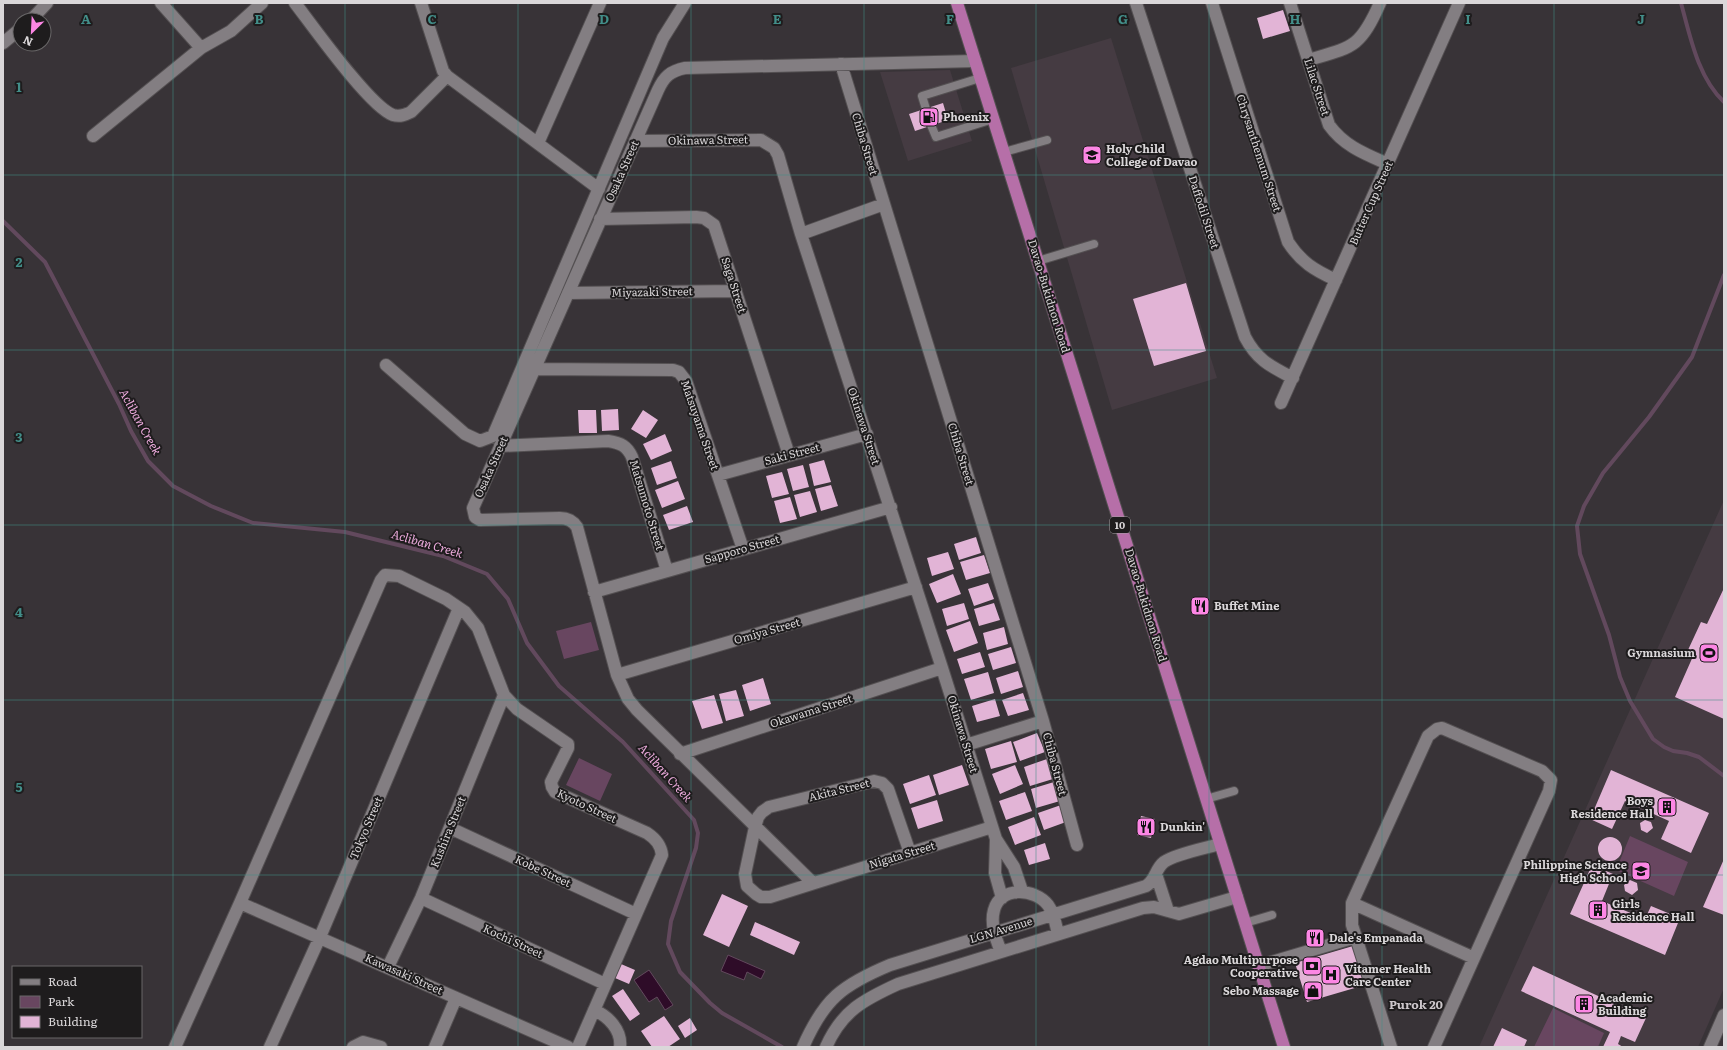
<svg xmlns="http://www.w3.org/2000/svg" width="1727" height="1050" viewBox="0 0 1727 1050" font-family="Literata,serif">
<rect width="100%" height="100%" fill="#383337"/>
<path fill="#453b42" d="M1111 38 1217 378 1112 410 1011 68Z
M950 70 972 141 908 161 880 72Z
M1724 500V988L1698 1047H1479Z"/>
<path fill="#684660" d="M591 622 599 650 564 659 556 631Z
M579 758 612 774 600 801 566 785Z
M1630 836 1688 862 1674 896 1616 870Z
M1553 1008 1604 1033 1598 1047H1534Z"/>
<path fill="#2e0c28" stroke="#62495d" d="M728 955 765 971 761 979 747 972 744 980 721 971Z
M649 970 673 1005 665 1010 657 997 649 1002 634 980Z"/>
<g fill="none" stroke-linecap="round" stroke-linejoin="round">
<path stroke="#62495d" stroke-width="4" d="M1681 3C1690 36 1698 78 1724 102
M3 221 45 262 119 404 131 431 148 461 173 486 211 506 253 523 345 532 443 556 487 574 508 599 527 643 559 686 623 742 694 820 698 833 696 848 671 921 668 944 680 972 710 1003 722 1013 782 1047
M1724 275 1692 357 1649 417 1603 473 1584 506 1577 526 1580 554 1609 635 1620 677 1630 701 1653 739 1664 747 1673 751 1687 753 1699 757 1724 776"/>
</g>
<path fill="#e2b4d6" d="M1283 10 1290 31 1263 39 1257 18Z
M943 103 948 120 915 131 909 114Z
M1186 283 1206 351 1154 366 1133 299Z
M618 409 619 430 602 431 601 410Z
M578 410H596L597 433H579Z
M643 410 658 420 646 438 631 429Z
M665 434 672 451 651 460 643 444Z
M824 460 831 482 814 486 809 464Z
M671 461 677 478 657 485 651 468Z
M803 465 809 487 793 491 787 469Z
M782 472 789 494 772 498 766 476Z
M678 481 685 499 662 508 655 490Z
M831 485 838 506 821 511 815 489Z
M810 491 817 512 800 517 794 495Z
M790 497 797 519 780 523 774 501Z
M687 506 693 522 669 530 663 515Z
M976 537 981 553 959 560 954 544Z
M948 552 954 569 932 576 927 558Z
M984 555 990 573 966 580 960 562Z
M953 574 961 594 937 603 929 584Z
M988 583 994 599 974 606 968 589Z
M1724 588V719L1675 697 1694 654 1688 650 1701 622 1707 624Z
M964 603 969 619 947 626 942 609Z
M994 603 1000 620 979 626 974 609Z
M970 621 978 643 954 652 946 630Z
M1004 627 1008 644 987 650 983 633Z
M1011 647 1016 663 993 670 988 654Z
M980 652 985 667 962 674 957 659Z
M1018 671 1023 687 1001 694 996 678Z
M988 672 994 693 971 700 964 679Z
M763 678 771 704 750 711 742 685Z
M736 690 744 716 726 721 719 694Z
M1023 693 1029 710 1008 716 1002 700Z
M714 695 723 723 702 729 692 701Z
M995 699 1000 716 977 722 972 706Z
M1037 733 1045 752 1020 761 1013 742Z
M1011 741 1017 762 991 769 985 749Z
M1047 759 1053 779 1030 786 1024 767Z
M962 765 969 785 939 795 933 775Z
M1015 765 1023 784 1000 794 992 774Z
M1611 770 1709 813 1691 853 1661 839 1669 821 1625 801 1612 829 1590 819Z
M929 775 936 795 910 804 903 784Z
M1054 782 1060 801 1036 808 1031 789Z
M1025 792 1032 811 1006 820 999 801Z
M937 800 943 821 918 829 911 808Z
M1061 805 1066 822 1044 830 1038 813Z
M1141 816 1155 819 1151 838 1137 835Z
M1034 817 1041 835 1015 845 1008 827Z
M1645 820 1651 822 1653 828 1647 833 1641 830 1640 823Z
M1598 849a12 12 0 1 1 24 0a12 12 0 1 1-24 0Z
M1045 843 1050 859 1029 865 1024 850Z
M1724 859V915L1703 907Z
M1592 865 1613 874 1602 901 1645 919 1651 906 1680 918 1665 955 1570 914Z
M1630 880 1637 883 1638 890 1632 895 1625 891 1624 885Z
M722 894 748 906 729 947 703 935Z
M755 922 800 942 794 955 750 935Z
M1353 946 1365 985 1307 1002 1295 963Z
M621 964 635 970 629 984 615 978Z
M1533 966 1646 1018 1635 1042 1621 1036 1618 1044 1623 1047H1603L1610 1032 1521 991Z
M623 989 640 1014 630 1021 612 996Z
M664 1016 680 1039 668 1047H652L641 1031Z
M690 1018 697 1030 685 1038 678 1026Z
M1502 1028 1527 1040 1524 1047H1493Z"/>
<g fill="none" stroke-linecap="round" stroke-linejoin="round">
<defs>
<path id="service" d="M926 109 922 96 980 78
M931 125 936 137 993 119
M1004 152 1047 140
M1038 261 1094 244
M1206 799 1234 791
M1245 923 1272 915"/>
<path id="minor" d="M161 3 201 48 231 31 262 3
M295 3C312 25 370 107 393 115 400 117 405 115 411 112L447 76
M421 3 443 71 447 76 599 189
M1136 3 1245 337C1257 360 1270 366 1293 378
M1212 3 1288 242C1301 262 1314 270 1336 280
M1290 3 1329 125C1344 146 1365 154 1388 164
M31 20 47 3
M3 43 20 29
M1308 60C1353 47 1360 48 1380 3
M841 64 1043 721 1077 845
M93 136 201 48
M635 141 761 140 774 148 778 155 801 234 942 668 996 839 1014 867 1022 891
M538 143 600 3
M600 219 696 217 704 218 714 225 789 455
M801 234 884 204
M568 293 736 291
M386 365 465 434 480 441 493 436 663 38 685 3
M534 369 673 370 679 372 686 381 743 549
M1281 403 1459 3
M500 446 608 441C621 443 627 446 632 457L667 571
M718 475 867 434
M594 592 891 507
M617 675 916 587
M966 745 1043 721
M680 754 942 668
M450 828 636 914
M996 839 995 873 1002 898
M910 853 888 789 882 783 874 781 769 807 762 812 758 817 755 827 745 874 747 886 756 894 761 897H770L992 827
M1156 874 1168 911
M813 883 637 710 628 699 617 675 577 527C573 521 568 518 560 518L480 520 475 517 473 508 658 90C664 77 670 71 685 68L975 61
M421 898 605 984
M240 903 568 1047
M1352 903 1474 958
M1001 952C996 939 990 924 994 910 1000 886 1035 888 1048 905 1054 913 1056 925 1058 934
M1258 966 1356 937
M388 967 421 898 504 695
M594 1010C608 1016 622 1030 620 1047
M175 1047 240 903 381 580 385 575 399 576 446 599 465 612 478 628 504 695 517 709 568 744V748L551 782 552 787 555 792 647 833C656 839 661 845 662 855L578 1047
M270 1047 320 937 459 608
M353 1047 363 1042 381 1047
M435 1047 456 998
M803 1047C824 999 842 985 890 965L1146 886C1156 880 1155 869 1164 862 1175 854 1206 848 1220 844
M826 1047C842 1011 863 1000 898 984L1143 908 1154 907 1179 914 1237 897
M1391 1047 1352 925V903L1428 736 1437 729 1442 728 1542 771 1551 780 1549 791 1434 1047
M1710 1047 1724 1015"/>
<path id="trunk" d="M957 3 1284 1047"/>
</defs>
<use href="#service" stroke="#545052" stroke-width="10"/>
<use href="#minor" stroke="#545052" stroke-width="14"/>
<use href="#trunk" stroke="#545052" stroke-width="14"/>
<use href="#service" stroke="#837e82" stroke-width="8"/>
<use href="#minor" stroke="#837e82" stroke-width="12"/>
<use href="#trunk" stroke="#b66fa8" stroke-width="12"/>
</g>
<path fill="none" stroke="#428e89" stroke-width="1" stroke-opacity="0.55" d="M173 3V1047M345 3V1047M518 3V1047M691 3V1047M864 3V1047M1036 3V1047M1209 3V1047M1382 3V1047M1554 3V1047M3 175H1724M3 350H1724M3 525H1724M3 700H1724M3 875H1724"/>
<defs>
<symbol id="fuel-square" viewBox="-11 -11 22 22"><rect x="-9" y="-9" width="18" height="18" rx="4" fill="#fc86e4" stroke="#1e1c1d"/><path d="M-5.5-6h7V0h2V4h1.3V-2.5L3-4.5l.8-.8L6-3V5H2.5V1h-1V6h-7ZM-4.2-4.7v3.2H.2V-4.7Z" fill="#111"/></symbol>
<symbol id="university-square" viewBox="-11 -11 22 22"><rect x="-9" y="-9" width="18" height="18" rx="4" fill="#fc86e4" stroke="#1e1c1d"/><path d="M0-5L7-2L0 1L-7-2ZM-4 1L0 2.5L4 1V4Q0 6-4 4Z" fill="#111"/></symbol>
<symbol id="restaurant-square" viewBox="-11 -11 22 22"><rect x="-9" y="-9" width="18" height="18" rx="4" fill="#fc86e4" stroke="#1e1c1d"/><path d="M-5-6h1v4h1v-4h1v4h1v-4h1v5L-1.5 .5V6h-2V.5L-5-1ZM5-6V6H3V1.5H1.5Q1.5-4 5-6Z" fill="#111"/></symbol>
<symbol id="stadium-square" viewBox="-11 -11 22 22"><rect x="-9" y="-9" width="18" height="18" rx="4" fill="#fc86e4" stroke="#1e1c1d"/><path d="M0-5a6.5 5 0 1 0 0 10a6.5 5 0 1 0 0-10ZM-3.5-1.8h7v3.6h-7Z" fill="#111"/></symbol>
<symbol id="building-square" viewBox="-11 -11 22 22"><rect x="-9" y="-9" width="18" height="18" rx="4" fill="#fc86e4" stroke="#1e1c1d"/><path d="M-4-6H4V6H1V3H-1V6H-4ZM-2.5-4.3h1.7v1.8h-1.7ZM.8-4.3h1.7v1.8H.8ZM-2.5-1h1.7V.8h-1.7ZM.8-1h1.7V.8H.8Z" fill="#111"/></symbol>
<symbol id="school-square" viewBox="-11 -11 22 22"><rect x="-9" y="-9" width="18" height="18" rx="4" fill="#fc86e4" stroke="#1e1c1d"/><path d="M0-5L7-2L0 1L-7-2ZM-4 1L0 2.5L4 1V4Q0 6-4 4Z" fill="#111"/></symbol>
<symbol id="bank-square" viewBox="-11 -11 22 22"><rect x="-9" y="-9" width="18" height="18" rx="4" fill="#fc86e4" stroke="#1e1c1d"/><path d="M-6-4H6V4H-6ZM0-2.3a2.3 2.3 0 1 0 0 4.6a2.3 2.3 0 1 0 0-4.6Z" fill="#111"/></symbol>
<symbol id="hospital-square" viewBox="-11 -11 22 22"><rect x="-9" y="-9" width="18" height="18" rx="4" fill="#fc86e4" stroke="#1e1c1d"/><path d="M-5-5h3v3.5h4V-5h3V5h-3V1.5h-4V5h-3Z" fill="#111"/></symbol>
<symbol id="shop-square" viewBox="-11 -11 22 22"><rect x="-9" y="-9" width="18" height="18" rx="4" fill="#fc86e4" stroke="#1e1c1d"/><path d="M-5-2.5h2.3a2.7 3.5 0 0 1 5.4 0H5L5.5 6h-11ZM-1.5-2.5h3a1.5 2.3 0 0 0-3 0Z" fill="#111"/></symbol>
</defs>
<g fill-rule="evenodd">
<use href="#fuel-square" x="918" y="106" width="22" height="22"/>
<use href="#university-square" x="1081" y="144" width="22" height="22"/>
<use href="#restaurant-square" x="1189" y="595" width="22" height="22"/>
<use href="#stadium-square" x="1698" y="642" width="22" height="22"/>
<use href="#building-square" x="1656" y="796" width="22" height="22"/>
<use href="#restaurant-square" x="1135" y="816" width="22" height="22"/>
<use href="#school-square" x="1630" y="860" width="22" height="22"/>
<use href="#building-square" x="1587" y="899" width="22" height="22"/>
<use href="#restaurant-square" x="1304" y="927" width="22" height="22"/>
<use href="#bank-square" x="1301" y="955" width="22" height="22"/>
<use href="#hospital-square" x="1320" y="964" width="22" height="22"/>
<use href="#shop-square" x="1302" y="980" width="22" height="22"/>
<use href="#building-square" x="1573" y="993" width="22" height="22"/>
</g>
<g text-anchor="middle" stroke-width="4" stroke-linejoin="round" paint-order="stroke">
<rect fill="#1e1c1d" stroke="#a29fa1" stroke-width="1" x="1110" y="517" width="20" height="16" rx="3"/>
<g font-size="10" font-weight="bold" fill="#dad7d9">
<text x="1120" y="529">10</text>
</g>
<g font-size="11" fill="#dad7d9" stroke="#1e1c1d">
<text transform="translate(1317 87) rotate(72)" y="4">Lilac Street</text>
<text transform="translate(708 140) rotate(-1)" y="4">Okinawa Street</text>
<text transform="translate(865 144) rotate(73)" y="4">Chiba Street</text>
<text transform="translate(1259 153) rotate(72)" y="4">Chrysanthemum Street</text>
<text transform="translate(622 171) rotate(-66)" y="4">Osaka Street</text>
<text transform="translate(1371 203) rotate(-66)" y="4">Butter Cup Street</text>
<text transform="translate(1204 212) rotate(72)" y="4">Daffodil Street</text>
<text transform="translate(734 285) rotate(72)" y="4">Saga Street</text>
<text transform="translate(652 292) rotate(-1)" y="4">Miyazaki Street</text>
<text transform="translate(1049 296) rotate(73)" y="4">Davao-Bukidnon Road</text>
<text transform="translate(700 425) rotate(71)" y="4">Matsuyama Street</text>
<text transform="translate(864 426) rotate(72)" y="4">Okinawa Street</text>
<text transform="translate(792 454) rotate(-15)" y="4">Saki Street</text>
<text transform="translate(961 454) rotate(73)" y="4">Chiba Street</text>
<text transform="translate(491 467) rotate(-66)" y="4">Osaka Street</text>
<text transform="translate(647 505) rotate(73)" y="4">Matsumoto Street</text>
<text transform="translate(742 549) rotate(-16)" y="4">Sapporo Street</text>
<text transform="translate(1146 605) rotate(73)" y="4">Davao-Bukidnon Road</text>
<text transform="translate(767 631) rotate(-16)" y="4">Omiya Street</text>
<text transform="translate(811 711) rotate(-18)" y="4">Okawama Street</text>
<text transform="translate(963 734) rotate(73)" y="4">Okinawa Street</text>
<text transform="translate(1055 764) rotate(75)" y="4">Chiba Street</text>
<text transform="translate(839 790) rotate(-14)" y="4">Akita Street</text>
<text transform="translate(587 806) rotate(25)" y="4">Kyoto Street</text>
<text transform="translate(366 828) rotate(-67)" y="4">Tokyo Street</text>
<text transform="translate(448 832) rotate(-68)" y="4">Kushira Street</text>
<text transform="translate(902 855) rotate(-17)" y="4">Nigata Street</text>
<text transform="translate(543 871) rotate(25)" y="4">Kobe Street</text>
<text transform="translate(1001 930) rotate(-17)" y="4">LGN Avenue</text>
<text transform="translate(513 941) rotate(25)" y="4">Kochi Street</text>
<text transform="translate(404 974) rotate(24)" y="4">Kawasaki Street</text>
</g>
<g font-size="11" font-weight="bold" fill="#dad7d9" stroke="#1e1c1d" text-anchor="start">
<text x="943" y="121">Phoenix</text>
<text x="1106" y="153">Holy Child<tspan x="1106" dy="13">College of Davao</tspan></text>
<text x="1214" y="610">Buffet Mine</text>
<text x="1695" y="657" text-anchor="end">Gymnasium</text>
<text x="1653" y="805" text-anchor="end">Boys<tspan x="1653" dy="13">Residence Hall</tspan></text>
<text x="1160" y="831">Dunkin'</text>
<text x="1627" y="869" text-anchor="end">Philippine Science<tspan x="1627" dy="13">High School</tspan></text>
<text x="1612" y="908">Girls<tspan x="1612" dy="13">Residence Hall</tspan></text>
<text x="1329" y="942">Dale's Empanada</text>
<text x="1298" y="964" text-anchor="end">Agdao Multipurpose<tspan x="1298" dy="13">Cooperative</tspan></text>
<text x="1345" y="973">Vitamer Health<tspan x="1345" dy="13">Care Center</tspan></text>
<text x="1299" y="995" text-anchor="end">Sebo Massage</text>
<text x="1598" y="1002">Academic<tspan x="1598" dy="13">Building</tspan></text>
</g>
<g font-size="12" font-style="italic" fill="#edabdd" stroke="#1e1c1d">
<text transform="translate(140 422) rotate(61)" y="4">Acliban Creek</text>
<text transform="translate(427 544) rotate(16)" y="4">Acliban Creek</text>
<text transform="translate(665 773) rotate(48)" y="4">Acliban Creek</text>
</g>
<g font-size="12" font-weight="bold" fill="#ccc6ca" stroke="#1e1c1d">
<text x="1416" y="1009">Purok 20</text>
</g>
</g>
<g font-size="13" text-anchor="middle" font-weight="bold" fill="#428e89" stroke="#1e1c1d" stroke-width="4" stroke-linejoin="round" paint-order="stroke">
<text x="86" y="24">A</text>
<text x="259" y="24">B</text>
<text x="432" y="24">C</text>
<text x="604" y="24">D</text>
<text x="777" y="24">E</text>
<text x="950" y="24">F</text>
<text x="1123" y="24">G</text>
<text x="1295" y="24">H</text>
<text x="1468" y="24">I</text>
<text x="1641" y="24">J</text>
<text x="19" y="92">1</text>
<text x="19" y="267">2</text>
<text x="19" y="442">3</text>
<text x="19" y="617">4</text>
<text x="19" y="792">5</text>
</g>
<rect width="1727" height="1050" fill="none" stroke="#dad7d9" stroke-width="8"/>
<rect x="12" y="966" width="130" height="72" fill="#1e1c1d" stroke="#696768"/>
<rect x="20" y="979" width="20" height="6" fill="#837e82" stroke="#696768"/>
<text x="48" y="986" font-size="12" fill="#dad7d9">Road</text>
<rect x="20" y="996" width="20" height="12" fill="#684660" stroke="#696768"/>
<text x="48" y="1006" font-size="12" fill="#dad7d9">Park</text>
<rect x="20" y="1016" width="20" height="12" fill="#e2b4d6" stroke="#696768"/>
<text x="48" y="1026" font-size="12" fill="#dad7d9">Building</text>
<g transform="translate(32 32) rotate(204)"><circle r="19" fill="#1e1c1d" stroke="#696768"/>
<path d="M0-3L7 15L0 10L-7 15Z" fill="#fc86e4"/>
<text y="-6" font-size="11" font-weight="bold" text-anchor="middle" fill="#dad7d9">N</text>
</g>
</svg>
